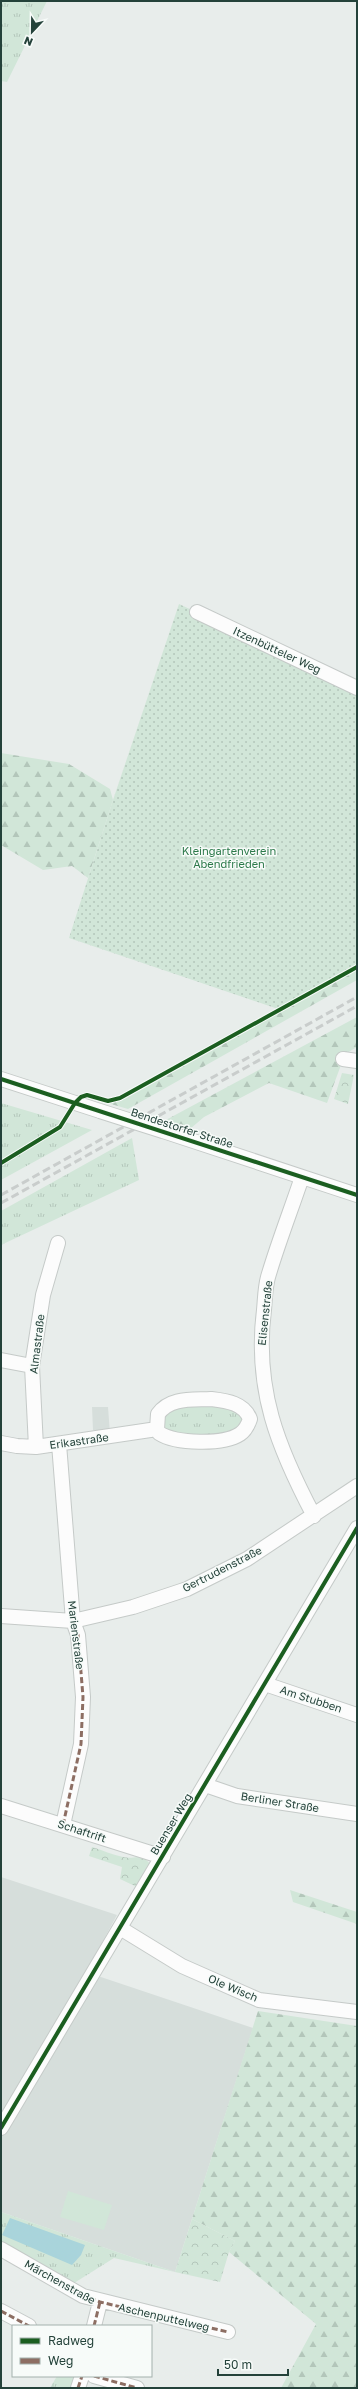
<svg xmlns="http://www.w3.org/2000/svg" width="358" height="2389" viewBox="0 0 358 2389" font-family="'Golos Text',sans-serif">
<defs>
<pattern id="grass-tufts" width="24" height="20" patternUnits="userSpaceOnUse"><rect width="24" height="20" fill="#d1e6d8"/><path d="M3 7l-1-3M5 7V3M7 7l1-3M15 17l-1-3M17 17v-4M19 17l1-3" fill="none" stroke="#b3c6ba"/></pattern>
<pattern id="forest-firs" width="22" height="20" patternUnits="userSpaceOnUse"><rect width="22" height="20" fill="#d1e6d8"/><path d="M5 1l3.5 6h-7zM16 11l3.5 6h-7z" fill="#b3c6ba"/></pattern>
<pattern id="park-crowns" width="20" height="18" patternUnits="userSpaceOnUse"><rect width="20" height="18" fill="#d1e6d8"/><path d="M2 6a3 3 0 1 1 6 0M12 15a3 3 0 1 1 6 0" fill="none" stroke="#b3c6ba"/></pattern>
<pattern id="garden-dots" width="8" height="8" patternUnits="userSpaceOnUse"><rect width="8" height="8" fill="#d1e6d8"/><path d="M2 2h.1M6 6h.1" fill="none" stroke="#b3c6ba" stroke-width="1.8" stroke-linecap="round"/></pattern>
</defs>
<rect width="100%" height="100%" fill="#e8edeb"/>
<path fill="#d6dedb" d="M92 1407H108L110 1434H96V1430H93Z
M1 1877 117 1915 86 1972 253 2028 175 2272 1 2212Z"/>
<path fill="url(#grass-tufts)" d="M1 1H47L7 82 1 81Z
M1 1103 92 1130 1 1180Z
M132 1138 139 1180 1 1245V1211Z
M167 1404 241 1407 246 1430 175 1440 157 1420Z
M1 2212 175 2272 114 2258 71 2285 1 2242Z
M57 2376H82L78 2388H50Z"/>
<path fill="url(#forest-firs)" d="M1 753 69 764 110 789 113 800 88 878 72 866 43 870 1 845Z
M357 967V980L128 1109 87 1097 108 1101 120 1098Z
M357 1017V1047L345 1054 327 1103 269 1083 204 1117 190 1129 164 1121Z
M290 1890 357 1912V1924L293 1902Z
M258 2011 357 2026V2388H281L316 2324 229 2252 235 2241 192 2219Z"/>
<path fill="url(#park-crowns)" d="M342 1073 354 1075 348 1104 334 1099Z
M92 1847C102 1850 113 1855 123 1857 135 1860 141 1852 151 1865L139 1888 120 1879 122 1867 89 1856Z
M192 2219 235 2241 229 2252 220 2282 175 2272Z"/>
<path fill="url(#garden-dots)" d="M179 604 357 688V967L281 1010 69 938 113 800Z"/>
<path fill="#d1e6d8" d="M68 2191 112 2205 104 2230 60 2217Z"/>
<path fill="#a9d4db" d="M10 2218 85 2245 81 2255 72 2265 2 2235Z"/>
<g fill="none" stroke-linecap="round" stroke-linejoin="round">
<defs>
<path id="minor" d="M197 612 357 688
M343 1059 357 1061
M1 1079 100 1111
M163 1131 357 1195
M302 1177C291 1210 278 1243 268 1277 265 1288 265 1300 264 1310 254 1389 278 1448 314 1516
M1 1360 32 1366
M211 1399C227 1401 244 1403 250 1419 248 1425 246 1430 240 1434 223 1445 176 1444 159 1433L157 1429 158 1414C170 1397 192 1400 211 1399Z
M1 1443 17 1446 36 1447 157 1429
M59 1444 73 1621 78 1635 83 1697 81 1744 63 1825
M36 1447 32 1366 43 1295 58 1243
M1 1616 73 1621 133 1607 187 1589 247 1559 357 1486
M265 1684 357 1715
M205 1785 237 1796 357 1814
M1 1806 163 1857
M120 1928 182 1966 259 2000 357 2012
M1 2128 357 1528
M1 2249 83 2296 228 2332
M1 2311 29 2326
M94 2326 100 2302
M94 2376 137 2388
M78 2388 82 2376"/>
</defs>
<use href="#minor" stroke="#c5cac8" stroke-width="16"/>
<use href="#minor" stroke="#fcfcfc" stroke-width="14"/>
<path stroke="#c9cdcc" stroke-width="3" stroke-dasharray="8 4" stroke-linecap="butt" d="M1 1195 357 997
M1 1203 357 1006"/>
<defs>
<path id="minor-bridge" d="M100 1111 163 1131"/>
</defs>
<use href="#minor-bridge" stroke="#c5cac8" stroke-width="16" stroke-linecap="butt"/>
<use href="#minor-bridge" stroke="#fcfcfc" stroke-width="14"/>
<path stroke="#8d6e63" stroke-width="3" stroke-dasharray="6 3" stroke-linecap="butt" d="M63 1825 81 1744 83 1697 78 1635 73 1621
M73 2291 100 2302 228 2332
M1 2311 29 2326
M94 2326 100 2302
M94 2376 137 2388
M78 2388 82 2376"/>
<defs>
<path id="cycleway" d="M1 1079 357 1195
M1 1163 60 1127 75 1103 81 1097 87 1095 108 1101 120 1098 357 967
M1 2128 357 1528"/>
</defs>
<use href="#cycleway" stroke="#f7fbf9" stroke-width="6"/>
<use href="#cycleway" stroke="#1b5e20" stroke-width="4"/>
</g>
<g text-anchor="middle" stroke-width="3" stroke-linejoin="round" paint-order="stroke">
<g font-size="11" fill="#24423a" stroke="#f7fbf9">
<text transform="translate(277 650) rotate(25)" y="4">Itzenbütteler Weg</text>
<text transform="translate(182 1128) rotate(18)" y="4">Bendestorfer Straße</text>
<text transform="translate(265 1313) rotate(-84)" y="4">Elisenstraße</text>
<text transform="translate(37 1344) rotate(-83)" y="4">Almastraße</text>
<text transform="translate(79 1441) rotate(-8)" y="4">Erikastraße</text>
<text transform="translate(222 1569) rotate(-27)" y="4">Gertrudenstraße</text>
<text transform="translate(76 1635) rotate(83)" y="4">Marienstraße</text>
<text transform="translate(311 1699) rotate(18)" y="4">Am Stubben</text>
<text transform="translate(280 1802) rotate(9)" y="4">Berliner Straße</text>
<text transform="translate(171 1824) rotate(-59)" y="4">Buenser Weg</text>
<text transform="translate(82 1831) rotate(18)" y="4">Schaftrift</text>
<text transform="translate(233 1988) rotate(23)" y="4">Ole Wisch</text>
<text transform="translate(60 2282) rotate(29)" y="4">Märchenstraße</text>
<text transform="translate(164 2317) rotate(13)" y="4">Aschenputtelweg</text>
</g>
<g font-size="11" fill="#2d7a4b" stroke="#f7fbf9">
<text x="229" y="855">Kleingartenverein<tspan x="229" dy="13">Abendfrieden</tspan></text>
</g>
</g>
<rect width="358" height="2389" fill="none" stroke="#24423a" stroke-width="4"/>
<rect x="12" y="2325" width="140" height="52" fill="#f7fbf9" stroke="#a3b1ad"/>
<rect x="20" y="2338" width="20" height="6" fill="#1b5e20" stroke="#a3b1ad"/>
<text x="48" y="2345" font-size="12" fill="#24423a">Radweg</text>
<rect x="20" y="2358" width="20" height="6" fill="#8d6e63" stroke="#a3b1ad"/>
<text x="48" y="2365" font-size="12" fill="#24423a">Weg</text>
<g transform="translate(32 32) rotate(202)" stroke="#f7fbf9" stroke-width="3" paint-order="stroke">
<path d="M0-3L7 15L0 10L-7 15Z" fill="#24423a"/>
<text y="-6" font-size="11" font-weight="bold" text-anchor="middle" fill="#24423a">N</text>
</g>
<path d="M218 2369v6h70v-6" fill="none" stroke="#24423a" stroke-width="2"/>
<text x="224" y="2369" font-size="12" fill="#24423a" stroke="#f7fbf9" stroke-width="3" paint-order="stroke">50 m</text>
</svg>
